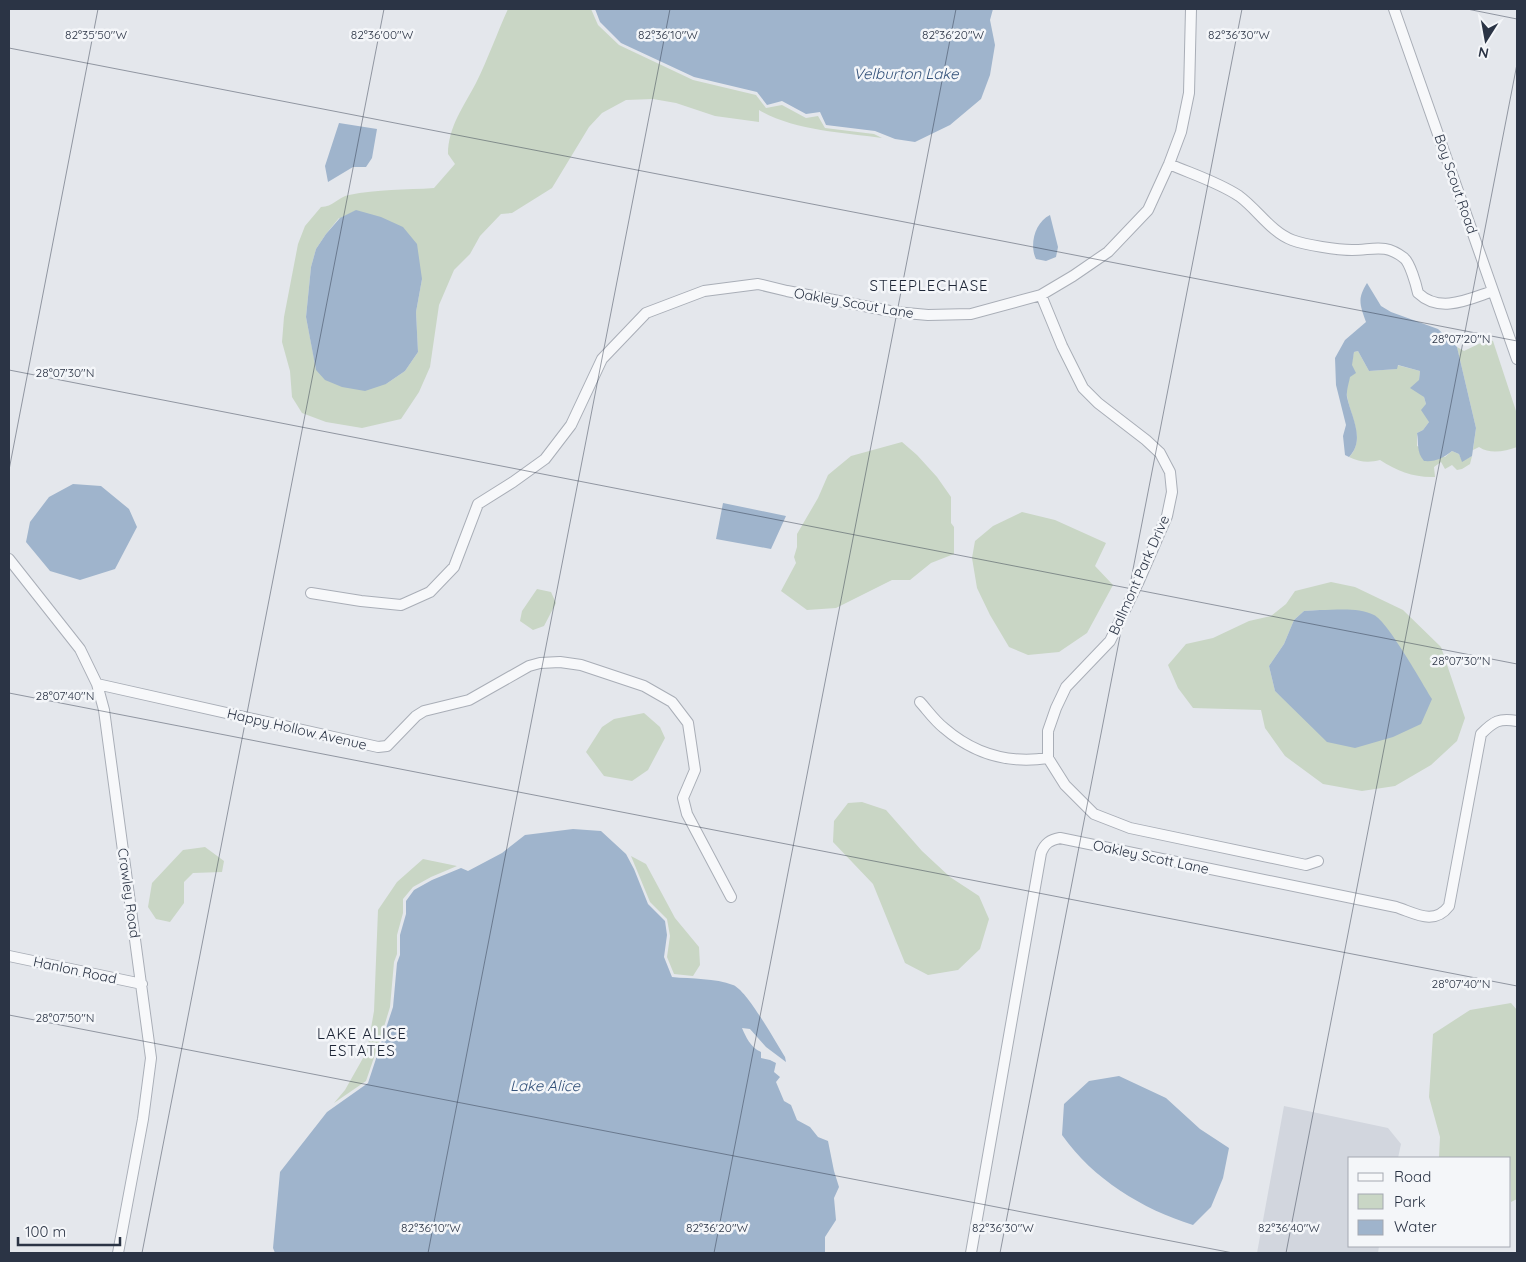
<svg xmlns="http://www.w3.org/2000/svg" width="1526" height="1262" viewBox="0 0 1526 1262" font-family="Quicksand,sans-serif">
<rect width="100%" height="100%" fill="#e4e7ec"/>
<path fill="#d2d6de" d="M1284 1106 1388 1128 1401 1144 1398 1158H1350V1246H1379L1378 1253H1257Z"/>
<path fill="#c9d6c5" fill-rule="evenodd" d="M508 9H591L598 25 619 45 693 80 756 95 766 108 782 105 806 118 818 116 825 128 874 134 882 138C842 132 795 131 759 110V122L715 116 676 103 653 99 626 100 602 113 589 127 552 188 512 213 501 214 480 236 470 254 454 270 439 305 430 367 419 392 401 419 362 428 326 422 302 413 292 397 290 371 282 342 284 317 298 244 305 226 321 207C333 207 338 197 349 195 377 189 406 190 434 188L455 164 448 154C448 127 464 106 476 83 488 59 497 33 508 9ZM339 218 422 279 416 312 418 352 405 371 386 384 316 369 306 317 311 267 316 249 326 234Z
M1489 339 1493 341 1517 414V447C1505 451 1491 455 1479 447L1473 450 1476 428 1457 347 1464 351Z
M1358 351 1369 371 1396 369 1397 365 1420 371 1419 380 1426 404 1429 422 1423 430 1417 433V446L1445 457 1452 451 1459 454 1462 461 1472 456 1470 464 1462 469 1457 470 1452 465 1445 469 1441 462 1434 467 1435 477C1415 478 1397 471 1380 460 1369 463 1359 462 1349 457 1366 440 1350 415 1347 396 1346 387 1352 362 1354 352Z
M902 442 917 455 937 477 951 497V523L954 527V554L931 563 910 580H892L836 608 807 610 781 591 796 563 794 557 797 547V534L818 498 828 475 851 456Z
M1022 512 1055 520 1106 543 1095 566 1113 585 1087 633 1059 652 1028 655 1009 647 990 615 977 588 972 558 975 541 993 526Z
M1331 582 1355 587 1403 610 1441 647 1465 718 1457 741 1431 765 1395 786 1362 791 1323 784 1285 756 1265 728 1261 710 1193 708 1178 688 1168 665 1186 644 1213 638 1249 621 1271 616 1286 604 1295 591ZM1320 610H1353L1294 708 1275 691 1269 666 1284 644 1294 620 1304 611Z
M537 589 551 592 556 603 544 626 533 630 520 621 522 611Z
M644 713 660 727 665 738 648 770 632 781 604 776 586 752 602 727 614 719Z
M862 802 886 810 922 851 950 877 979 896 989 919 980 949 958 970 928 975 905 963 873 884 833 842 834 821 848 803Z
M205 847 224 861 222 872 193 873 184 882V903L170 922 156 919 148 907 152 883 183 850Z
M631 856 646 864 675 918 699 947 700 965 693 976 674 974 667 957 670 936 667 919 650 902Z
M423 859 457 866 431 877 413 887 403 899V913L397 935V954L394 962 390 1007 380 1040 366 1081 334 1103 345 1090 367 1051 374 1011 378 910 397 882Z
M1511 1003 1517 1010V1199L1511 1202 1510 1158H1439L1440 1137 1429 1097 1433 1034 1470 1010Z"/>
<path fill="#9fb4cc" d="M595 9H993L990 20 995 45 990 75 981 99 950 125 915 142 895 139 875 131 826 125 820 112 806 114 782 101 767 105 757 92 694 77 621 43 600 22Z
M339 123 377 129 372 158 366 167H353L328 182 325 166Z
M356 210 381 217 403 227 417 244 422 279 416 312 418 352 405 371 386 384 365 391 342 387 325 380 316 370 306 317 311 267 316 249 326 234 340 218Z
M1050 215 1058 247 1056 257 1046 261 1036 259C1029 245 1035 222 1050 215Z
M1367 283 1381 306 1391 312 1438 329 1457 347 1476 428 1472 456 1462 462 1459 454 1452 451C1443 458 1436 462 1424 461 1416 452 1419 443 1417 433L1423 430 1429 422 1421 410 1426 404 1424 397 1410 388 1419 380 1420 371 1398 365 1397 369 1369 371 1358 351 1354 352 1352 365 1356 373 1350 377C1349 383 1346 391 1347 397 1351 416 1366 440 1349 457L1345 455 1343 436 1346 425 1336 385 1335 358 1345 340 1366 322C1360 305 1357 299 1367 283Z
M73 484 101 486 129 509 137 527 115 569 80 580 50 571 26 542 30 522 49 497Z
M723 503 786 516 771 549 716 539Z
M1320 610C1337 610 1358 607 1374 615 1388 622 1422 683 1432 699L1421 724 1393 737 1355 748 1327 742 1275 691 1269 666 1284 644 1294 620 1304 611Z
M573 829 601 831 626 854 634 869 648 904 665 921 667 935 664 957 672 977C692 979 715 978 733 985 747 990 776 1043 785 1057L786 1062 766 1047 750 1029 742 1028C746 1037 750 1047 761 1052V1058L770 1060 776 1063 774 1072 780 1077 776 1082 784 1101 791 1105 797 1120 810 1127 818 1137 828 1141 834 1171 839 1187 834 1198 836 1220 825 1237V1253H275L273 1248 280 1172 327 1112 368 1083 393 1007 397 963 400 955V935L406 914V901L414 890 432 880 461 868 468 871 502 853 525 835Z
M1119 1076 1166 1098 1200 1129 1229 1148 1223 1178 1211 1207 1193 1225C1142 1209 1093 1179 1062 1135L1064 1104 1089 1081Z"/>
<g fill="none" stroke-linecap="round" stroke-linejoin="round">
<defs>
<path id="minor" d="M1394 9 1517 359
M1169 164C1192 174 1218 182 1239 196 1257 209 1271 232 1292 240 1306 245 1337 250 1352 250 1373 250 1385 243 1404 258 1410 263 1416 284 1418 293 1440 314 1469 299 1493 291
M1041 295 1062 346 1083 388 1098 403 1146 440 1160 453 1170 472 1172 492 1167 516 1138 583 1110 641 1066 687 1056 708 1048 731V758L1065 785 1094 814 1130 828 1306 865 1318 861
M9 559 80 649 97 684 104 710 151 1058 143 1119 118 1253
M311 593 361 601 401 605 430 592 454 567 478 504 513 482 545 459 571 425 602 359 646 313 704 291 758 284 787 291 895 312 928 315 971 314 1041 295 1073 276 1108 252 1148 210 1169 164 1181 132 1189 93 1191 9
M97 684 378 747 387 746 416 716 424 711 469 700 529 666 540 663 560 662 581 665 644 686 672 702 688 723 695 770 683 798 687 814 731 897
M920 702C928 711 935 721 944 728 974 754 1009 764 1048 758
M9 956 142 984
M971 1253 1041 853C1045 843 1050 840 1060 838L1396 907C1415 913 1434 926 1449 906L1481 734C1494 721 1499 718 1517 721"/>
</defs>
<use href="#minor" stroke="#a9aeb7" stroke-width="12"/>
<use href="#minor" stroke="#f7f8fa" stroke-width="10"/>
</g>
<path fill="none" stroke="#2b3445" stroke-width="1" stroke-opacity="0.45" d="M1467 9 1517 19M9 48 1517 341M9 370 1517 664M9 470 98 9M9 693 1517 986M9 1015 1233 1253M142 1253 384 9M428 1253 670 9M714 1253 956 9M1000 1253 1242 9M1286 1253 1517 64"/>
<g text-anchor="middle" stroke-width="5" stroke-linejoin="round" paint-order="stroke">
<g font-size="14" fill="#2b3445" stroke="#f4f6f9">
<text transform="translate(1456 184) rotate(71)" y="5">Boy Scout Road</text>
<text transform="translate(854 303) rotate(10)" y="5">Oakley Scout Lane</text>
<text transform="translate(1139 575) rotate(-66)" y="5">Ballmont Park Drive</text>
<text transform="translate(297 729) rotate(13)" y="5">Happy Hollow Avenue</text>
<text transform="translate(1151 857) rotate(12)" y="5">Oakley Scott Lane</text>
<text transform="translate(129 893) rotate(82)" y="5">Crawley Road</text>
<text transform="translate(75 970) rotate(12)" y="5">Hanlon Road</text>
</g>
<g font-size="15" font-style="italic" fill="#34527a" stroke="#f4f6f9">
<text x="906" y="79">Velburton Lake</text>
<text x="545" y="1091">Lake Alice</text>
</g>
<g font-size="15" letter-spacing="1" fill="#1d2536" stroke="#f4f6f9">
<text x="929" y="291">STEEPLECHASE</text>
<text x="362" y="1039">LAKE ALICE<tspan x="362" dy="17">ESTATES</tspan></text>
</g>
</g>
<g font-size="12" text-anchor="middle" fill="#2b3445" stroke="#f4f6f9" stroke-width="5" stroke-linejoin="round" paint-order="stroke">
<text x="96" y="39">82°35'50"W</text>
<text x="382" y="39">82°36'00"W</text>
<text x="668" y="39">82°36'10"W</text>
<text x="953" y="39">82°36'20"W</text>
<text x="1239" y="39">82°36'30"W</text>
<text x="1461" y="343">28°07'20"N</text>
<text x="65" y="377">28°07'30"N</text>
<text x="1461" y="665">28°07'30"N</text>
<text x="65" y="700">28°07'40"N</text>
<text x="1461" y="988">28°07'40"N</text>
<text x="65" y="1022">28°07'50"N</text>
<text x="431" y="1232">82°36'10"W</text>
<text x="717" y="1232">82°36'20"W</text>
<text x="1003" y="1232">82°36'30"W</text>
<text x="1289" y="1232">82°36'40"W</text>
</g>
<rect width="1526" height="1262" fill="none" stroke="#2b3445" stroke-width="20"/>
<rect x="1348" y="1157" width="162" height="90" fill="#f4f6f9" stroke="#a4a8b1"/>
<rect x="1358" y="1173" width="25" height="8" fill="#f7f8fa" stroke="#a4a8b1"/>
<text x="1394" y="1182" font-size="15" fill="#2b3445">Road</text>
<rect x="1358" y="1194" width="25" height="15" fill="#c9d6c5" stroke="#a4a8b1"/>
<text x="1394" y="1207" font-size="15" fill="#2b3445">Park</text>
<rect x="1358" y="1220" width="25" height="15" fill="#9fb4cc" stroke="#a4a8b1"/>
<text x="1394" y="1232" font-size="15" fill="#2b3445">Water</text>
<g transform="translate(1486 40) rotate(191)" stroke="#f4f6f9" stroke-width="4" paint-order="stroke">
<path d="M0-4L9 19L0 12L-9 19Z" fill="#2b3445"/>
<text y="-8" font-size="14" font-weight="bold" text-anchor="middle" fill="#2b3445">N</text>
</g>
<path d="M18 1237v8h102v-8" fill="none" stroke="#2b3445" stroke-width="2.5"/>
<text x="25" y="1237" font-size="15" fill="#2b3445" stroke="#f4f6f9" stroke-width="4" paint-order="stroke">100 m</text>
</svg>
